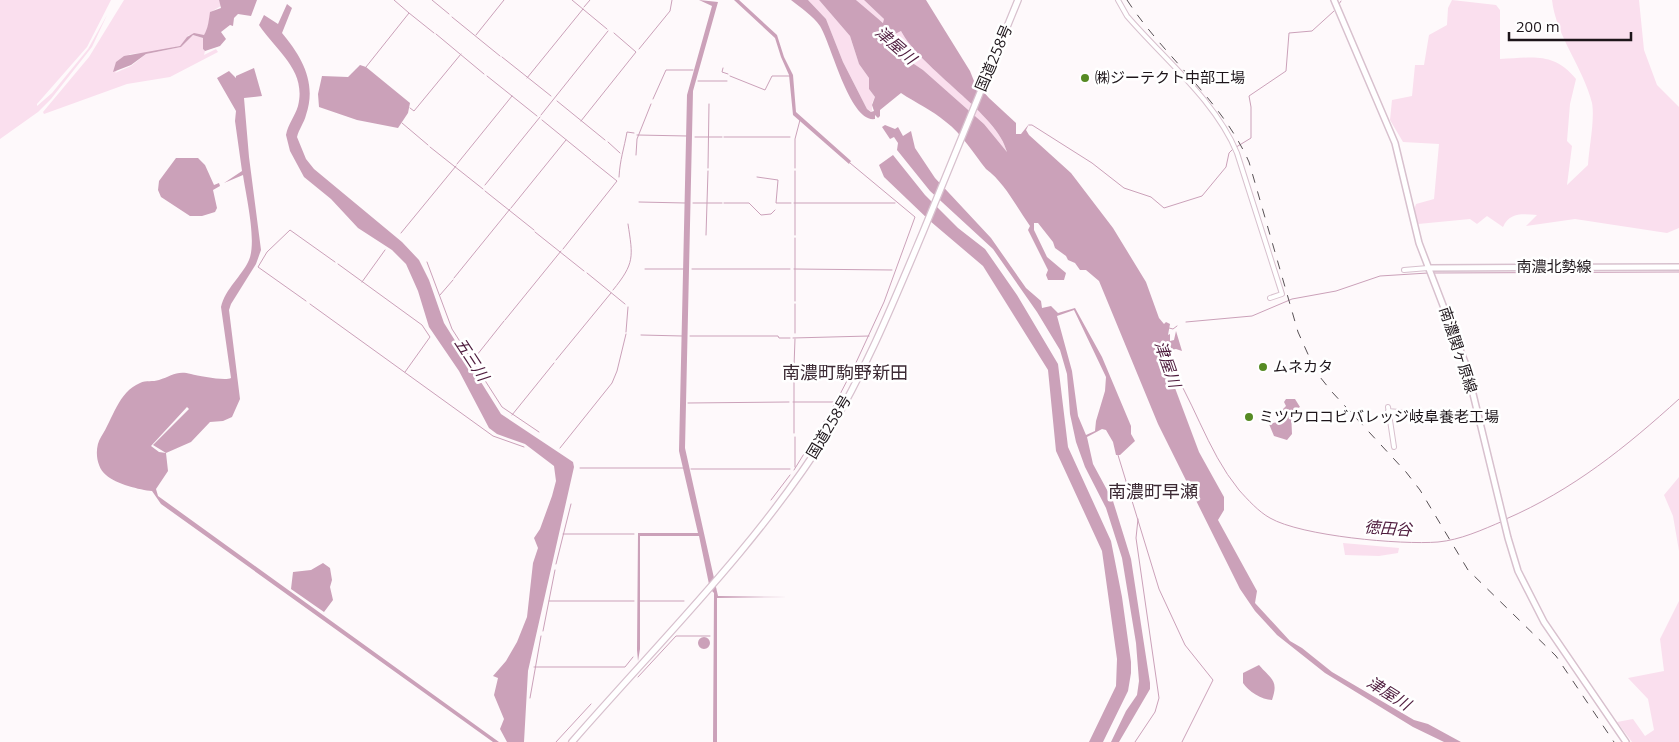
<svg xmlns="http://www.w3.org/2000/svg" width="1679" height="742" viewBox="0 0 1679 742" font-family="'Open Sans','Noto Sans JP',sans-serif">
<rect width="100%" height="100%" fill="#fef9fb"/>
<path fill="#fadfee" d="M0 0H111L87 47 37 104V106L52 93 88 49 107 15 92 47 51 99 38 112 0 139Z
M124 0H219L221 6 211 12 207 30 204 36 199 34 189 35 180 46 154 52 130 54 115 73 131 66 146 54 181 47 193 35 203 38V49L205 51 204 55 216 49 218 52 170 77 127 84 44 114 43 112 89 57Z
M808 0H819L850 36 859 64 869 78V89L875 97 872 103V112L867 109 843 62 826 19Z
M856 0H864L884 19V23L874 17Z
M1452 0 1496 5 1500 10V59C1532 58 1553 51 1576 79L1570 104 1567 141 1572 146 1567 185 1588 165C1589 148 1595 119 1592 103 1583 67 1556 36 1552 0H1639L1644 50 1657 85 1679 107V228L1667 233 1575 219 1526 226 1537 215C1522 214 1510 212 1503 227L1487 216 1477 224 1470 219 1418 224 1414 210 1416 204 1434 199 1439 144 1403 142 1390 120 1392 100 1412 96 1415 65H1424L1429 35 1447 25 1448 8Z
M901 31C922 70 997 113 1007 152L984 124 923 70 902 56 895 34Z
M1679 477V551L1673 516 1664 495Z
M1343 543 1399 548 1398 553 1379 556 1345 555Z
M1679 601V742H1632L1617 722 1633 719 1645 736 1654 730 1648 699 1628 678 1664 671 1660 639Z"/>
<path fill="#cba1b9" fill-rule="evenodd" d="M219 0H257L251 16 238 14 234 18 233 26 230 25 221 32 226 39 220 46 205 51 203 49V38L193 35 181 47 146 54 131 65 113 72 116 62 124 56 180 46 187 37 194 33 204 35C208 29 209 19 210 12L221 8Z
M699 0 718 2 693 91 685 448 718 596 788 597 717 598V742H713L714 593 710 589 699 536H640V649L638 661 637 650 638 533H698L679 451 687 95 712 6Z
M734 0H739L777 35 784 57 793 75 796 112 851 161 849 164 793 115 789 75 781 57 775 38Z
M791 0H808L826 19 843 62 867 109 871 112 874 111 872 105 875 97 869 89V78L859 64 850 36 819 0H856L883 23 884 19 864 0H926L970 71 974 81 989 98 1016 123V134H1021L1029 124 1026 130 1029 135 1071 173 1113 228 1146 282 1159 318 1164 324 1166 322 1170 324 1168 335 1170 334V341L1174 340 1176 331 1182 351 1176 349 1164 351 1163 356 1199 452 1224 497V510L1218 520 1257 591 1255 603 1290 641 1302 648 1332 672 1414 720 1428 724 1461 742H1444L1413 727 1325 673 1277 635 1255 611 1240 589 1158 424 1099 281 1086 270H1080L1075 263 1068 260 1066 256 1055 248 1053 242 1038 223H1034V230L1047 257 1066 273 1064 280H1048L1046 275 1048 270 1028 230 1030 226C1016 206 1004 182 986 169 974 154 962 134 946 122 932 110 916 103 901 93L880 110V116L878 118 875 115V119C850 123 832 46 820 26 813 16 801 8 791 0ZM901 31C921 69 999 115 1007 152L984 124 923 70 902 56 903 47 895 34Z
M287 4 292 8 282 33C302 57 317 83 306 115 304 123 299 129 297 137L306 159 314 169 402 242 419 260 429 280 444 323 501 414 573 462 574 467 528 671 524 742H507L500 729 504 719 494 695 498 678 493 676 506 661 517 642 527 617 533 563 538 548 534 538 540 529 552 496 556 481 554 466 525 444 497 434 489 428 459 371 429 327 418 291 406 264 392 250 358 228 331 199 304 177 290 151 286 135C288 124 295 116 298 106 307 70 276 51 259 25L264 15 278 24Z
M360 65 366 67 410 103 408 113 398 128 357 120 319 107 318 94 322 76 348 77Z
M254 68 262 96 244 98 249 157 261 250 256 264 231 304 229 310 240 399 232 417 223 421 210 422 191 442 166 453 168 471 156 489 158 496 499 742H493L161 504 152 491C140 490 116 484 106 475 96 467 94 448 101 437 113 419 118 392 140 383 146 380 153 382 159 380 171 376 177 370 191 374 199 376 225 381 231 378L221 307C225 289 242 276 249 260 257 241 246 196 243 175L224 183 242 171 235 121 236 111 217 78 229 71 236 78V76Z
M885 125 895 129 898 127 903 136 911 131 915 148 935 178 991 238 1026 288 1041 301 1042 308 1051 306 1058 313 1075 308 1102 357 1131 426V434L1135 441 1120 455H1116L1113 442 1106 430 1102 429 1087 437 1093 464 1113 501 1131 559 1150 683V689L1119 742H1111L1126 711 1137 695 1139 681 1136 643 1122 558 1106 508 1085 467 1076 442 1070 414 1067 374 1060 350 1037 312 993 249 930 191 897 150 898 143 894 137 890 139 882 127ZM1074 310 1106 377 1105 391 1096 421 1095 431 1086 435 1078 416 1072 371 1057 316Z
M893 155 925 195 958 228 985 249 1017 295 1058 364 1068 447 1111 541 1122 597 1131 662V673L1128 691 1103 742H1089L1116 686 1117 659 1102 551 1056 451 1048 370 983 266 930 221 884 177 879 165Z
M176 158H198L205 165 214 185 219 183 220 186 213 190 217 208 215 212 202 216H190L161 197 158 190 159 181Z
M1286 399H1295L1300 407 1291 412 1292 434 1287 440 1274 436 1269 424 1281 421 1286 416 1283 409 1286 406 1284 402Z
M323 563 330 568 332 580 330 587 333 600 324 612 291 589 293 572 311 570Z
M698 643a6 6 0 1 1 12 0a6 6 0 1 1-12 0Z
M1259 665C1271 679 1279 680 1272 700 1262 700 1248 691 1243 683V673Z"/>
<path fill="#fef9fb" d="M187 407 189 409 153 445 166 453 159 452 151 446Z"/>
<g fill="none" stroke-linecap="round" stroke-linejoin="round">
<path stroke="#cba1b9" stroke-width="1" d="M432 0 449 14
M572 0 607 29
M1339 4 1341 1
M584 7 590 0
M409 13 434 33
M452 17 500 56
M436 34 484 74
M476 35 504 0
M639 49 670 11 672 0
M502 57 551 96
M366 67 409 13 394 0
M723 68 722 72 728 74
M487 76 537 116
M730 76 765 90 772 76H790
M527 78 583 9
M698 81H727
M653 99 666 70H693
M557 101 605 140
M410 108 414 111 461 54
M541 115 608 31
M542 120 591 160
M581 121 636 52 614 33
M402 123 428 145
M1029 125H1032L1092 163 1124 188 1151 197 1164 208 1202 196 1226 167 1229 153 1233 149 1251 138V107L1249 96 1286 71 1289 33 1312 31 1334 11
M637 135 687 136
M695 137H722
M724 137H790
M608 142 620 153
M430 147 483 189
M636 155 637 139 651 104
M850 163 915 217 884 302 854 367
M457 164 512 96
M708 168 709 104
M795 168V139L800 120
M795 171V235
M619 177C620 159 624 149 627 132L634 133
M757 177 778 180 776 203H791
M485 185 540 117
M485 191 534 230
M639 202 685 203
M693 203H722
M724 203H749L761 215 771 214 775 210
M794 203H895
M511 208 566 140
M535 232 584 271
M401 233 456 166
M706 235 708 171
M563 249 617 181 592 161
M427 262 452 329 502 407 539 432
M338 264 422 325 430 337 405 372
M645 269H684
M692 269H790
M794 269 892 270
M587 273 625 304
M1432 273 1679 272
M454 278 510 209
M362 282 385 250
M613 290C635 263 633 257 628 224
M440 295 453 280
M306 301 258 267 267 252 290 230 335 262
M795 301V238
M310 304 493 436 524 447
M795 304V333
M505 320 561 251
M1186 322 1252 316 1292 299 1336 291 1380 276 1428 273
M1169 328 1173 329 1177 326
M626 332 628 307
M641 335 682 336
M690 336H778L779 338H790
M793 338 869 336
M1163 355C1193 396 1206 450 1239 490 1248 500 1259 512 1270 518 1301 536 1401 545 1438 542 1460 540 1482 530 1503 521
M473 360 504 321
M556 360 611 293
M794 367 795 339
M793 402H835
M688 403 789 402
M512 415 554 363
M794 433V370
M560 448 612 383 617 371 626 334
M1118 455 1159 589 1185 645 1213 680 1182 742
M795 467V437
M580 468H683
M691 469H790
M794 470 836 402 852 371
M771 500 790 475
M1506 519C1573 490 1626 447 1679 399
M563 534H634
M556 564 571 504
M549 601H634
M640 601H684
M543 631 555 570
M534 667H625L633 657
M638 677 676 636H710
M530 698 541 636
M556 742 591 704
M1135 742 1155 712 1159 698 1136 538 1138 519"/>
<defs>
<path id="minor" d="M1118 0 1127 16C1164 59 1216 101 1237 153L1282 294 1270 298
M1404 270 1428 268
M1388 407 1394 447
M1388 411C1417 413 1449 421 1478 416"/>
<path id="major" d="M1334 0 1395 143 1419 243 1466 365 1508 538 1518 571 1544 622 1626 742
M1428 268 1679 267"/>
<path id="highway" d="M572 742C659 642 756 547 827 434 866 370 894 301 923 232 955 155 986 77 1018 0"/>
</defs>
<use href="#minor" stroke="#d8c1ce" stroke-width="6"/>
<use href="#major" stroke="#d8c1ce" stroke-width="8"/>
<use href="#highway" stroke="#d8c1ce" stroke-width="8"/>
<use href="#minor" stroke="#fff" stroke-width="4"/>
<use href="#major" stroke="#fff" stroke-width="5"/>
<use href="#highway" stroke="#fff" stroke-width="5.5"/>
<path stroke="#585155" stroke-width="1" stroke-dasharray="9 9" stroke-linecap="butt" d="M1127 0C1164 57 1221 99 1249 162L1298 332 1316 372 1332 392 1406 472 1420 490 1468 570 1556 656 1614 742"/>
</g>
<g fill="#568a23" stroke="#fff" stroke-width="2">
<circle cx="1085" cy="78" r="5"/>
<circle cx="1263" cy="367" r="5"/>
<circle cx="1249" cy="417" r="5"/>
</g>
<g text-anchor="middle" stroke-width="5" stroke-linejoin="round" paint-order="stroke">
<g font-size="15" fill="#1d151a" stroke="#fff">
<text transform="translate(994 58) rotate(-67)" y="5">国道258号</text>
<text x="1554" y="272">南濃北勢線</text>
<text transform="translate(1458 350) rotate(72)" y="5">南濃関ヶ原線</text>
<text transform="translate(829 427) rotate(-59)" y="5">国道258号</text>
</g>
<g font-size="15" fill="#1d151a" stroke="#fff" text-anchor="start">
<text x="1095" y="83">㈱ジーテクト中部工場</text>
<text x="1273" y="372">ムネカタ</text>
<text x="1259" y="422">ミツウロコビバレッジ岐阜養老工場</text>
</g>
<g font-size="16" font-style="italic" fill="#4d1a3c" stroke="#fff">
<text transform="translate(896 45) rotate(41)" y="6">津屋川</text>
<text transform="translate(472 359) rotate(57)" y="6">五三川</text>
<text transform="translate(1168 364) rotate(71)" y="6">津屋川</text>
<text transform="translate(1388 528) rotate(4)" y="6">徳田谷</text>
<text transform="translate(1389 693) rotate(32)" y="6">津屋川</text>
</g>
<g font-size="18" fill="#3c2a34" stroke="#fff">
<text x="845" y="379">南濃町駒野新田</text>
<text x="1153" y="498">南濃町早瀬</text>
</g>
</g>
<path d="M1509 32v8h122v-8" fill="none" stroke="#1d151a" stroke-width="2.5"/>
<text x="1516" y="32" font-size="15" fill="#1d151a" stroke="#ffffff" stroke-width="4" paint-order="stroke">200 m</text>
</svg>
